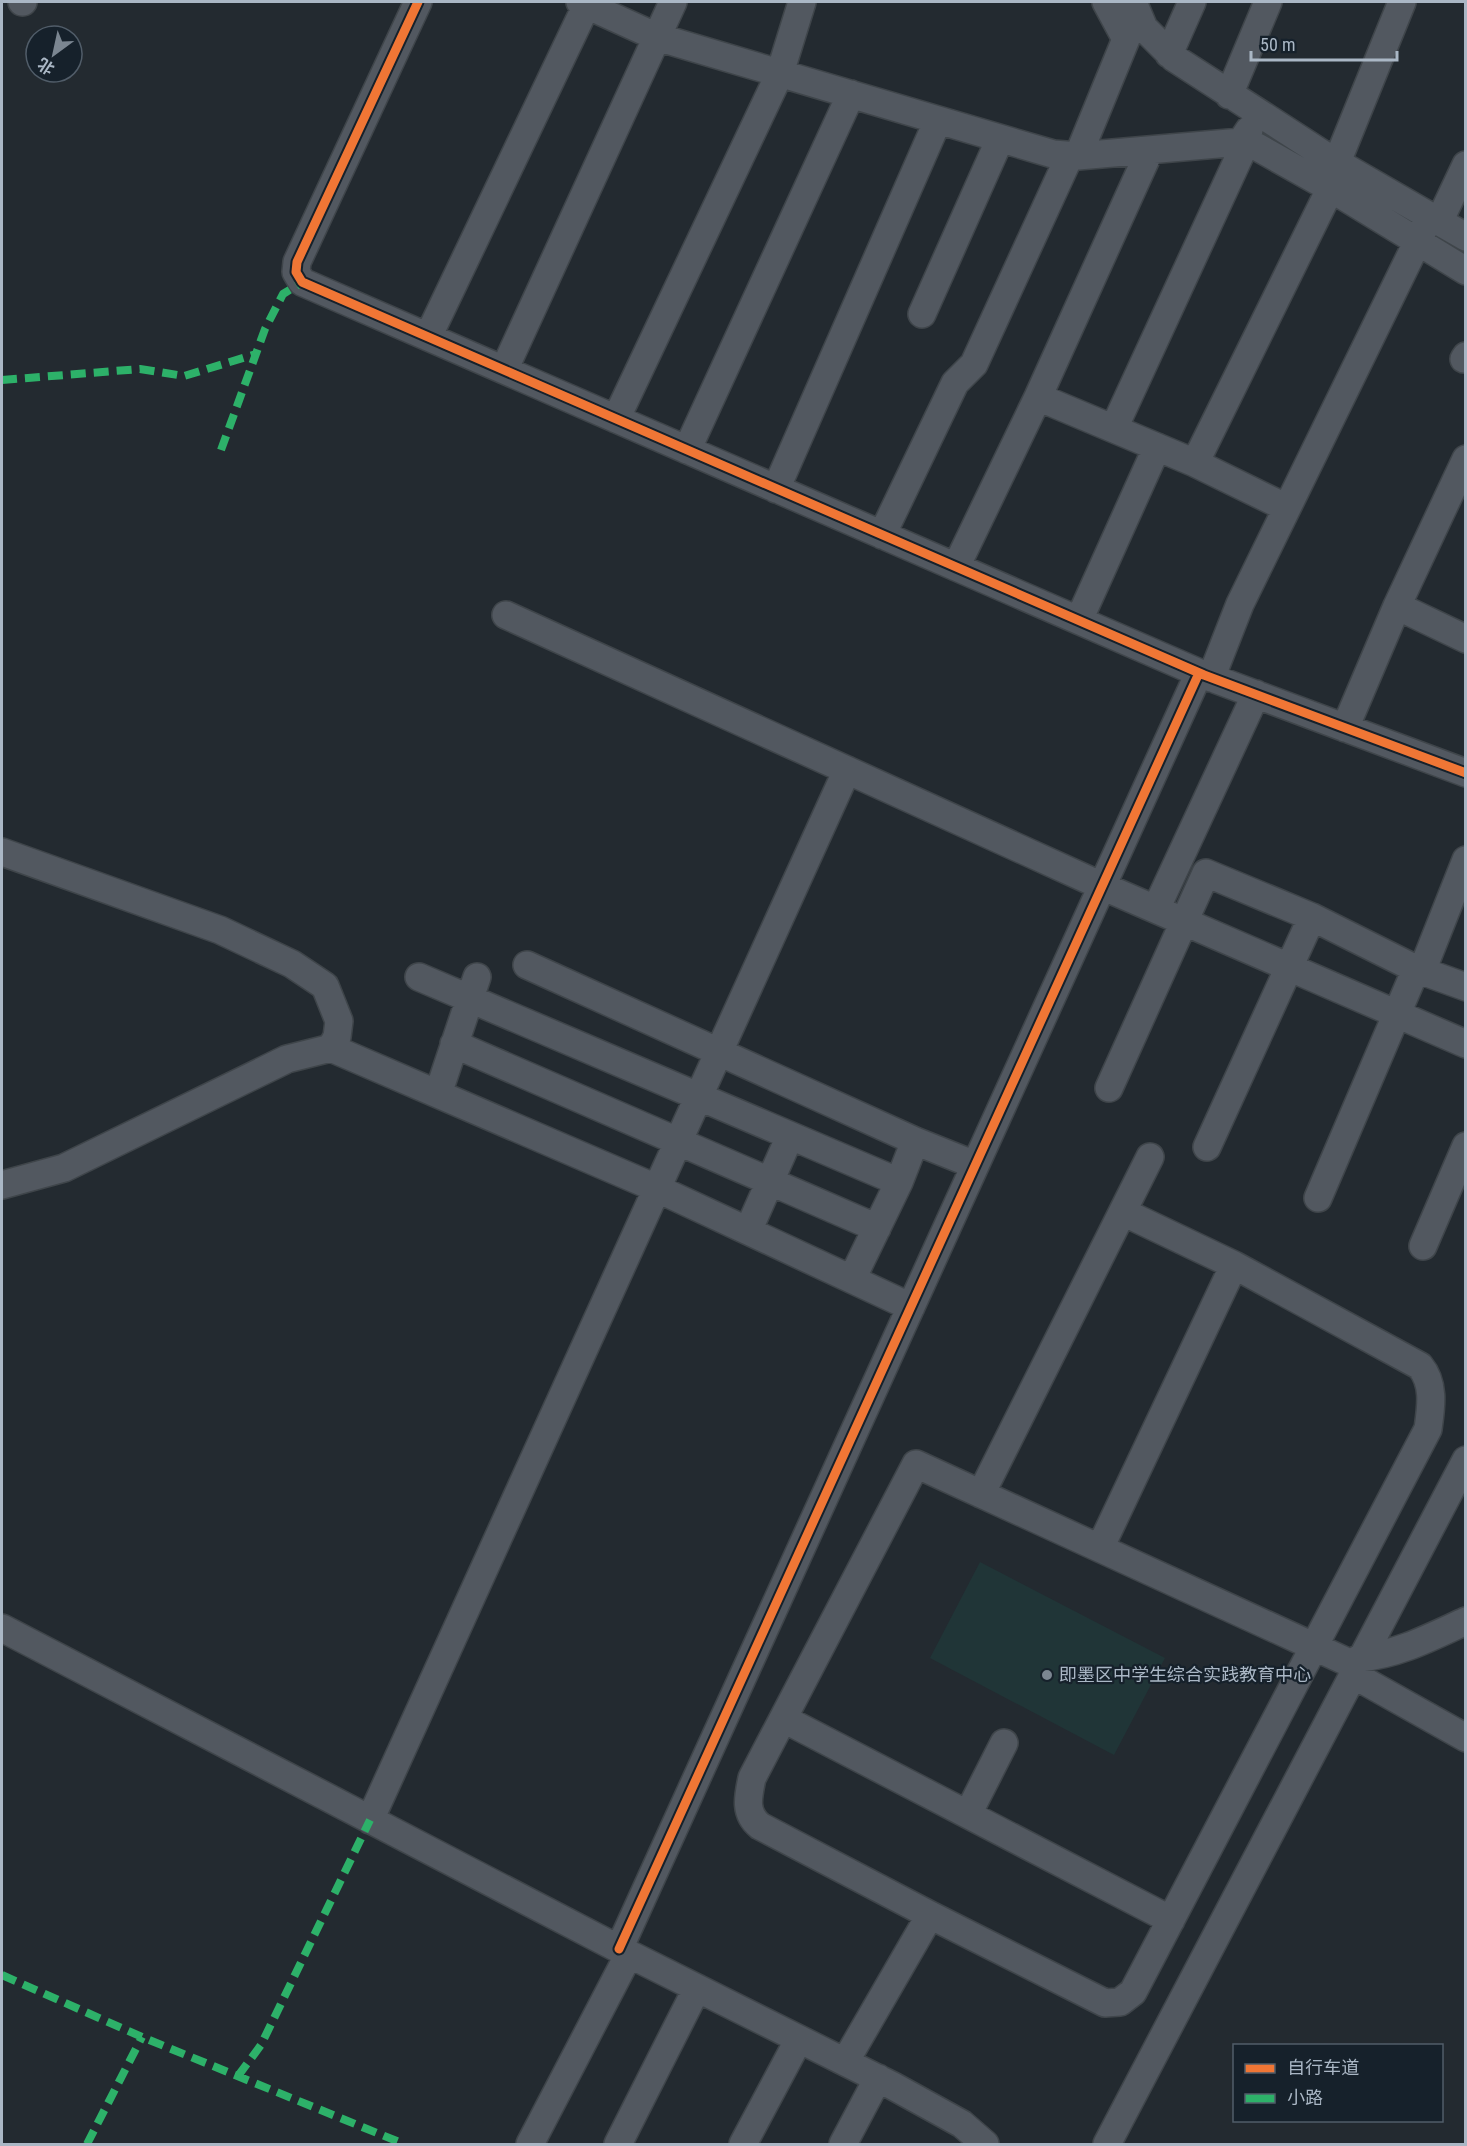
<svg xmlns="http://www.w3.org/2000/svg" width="1467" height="2146" viewBox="0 0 1467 2146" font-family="'Roboto Condensed','Noto Sans SC',sans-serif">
<rect width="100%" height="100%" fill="#232a30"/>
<path fill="#203537" d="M980 1562 1165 1658 1114 1755 930 1658Z"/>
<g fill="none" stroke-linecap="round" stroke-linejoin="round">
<defs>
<path id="minor" d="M22 2H23
M418 2 297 262 296 272 302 282 1204 675 1466 773
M580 2 657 37 1053 154 1078 156 1241 142
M1133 2 1144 28 1174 58 1329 158 1466 237
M1169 54 1192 2
M1229 95 1268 2
M1243 139 1330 188 1466 271
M1078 156 1126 39 1106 2
M1337 162 1402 2
M1439 222 1466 165
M922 314 1000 139
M428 337 588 2
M1464 359 1466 356
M504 370 673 2
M1038 397 1195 463 1287 508
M616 419 780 73 802 2
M1114 428 1241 153V142L1249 130
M687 450 851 94
M1195 463 1342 165
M776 489 938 120
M882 535 955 383 974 364 1070 155
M956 567 1038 397 1150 150
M1397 606 1466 639
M506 615 1102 886 1466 1044
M1079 620 1157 447
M1211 678 1240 604 1430 216
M1345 728 1397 606 1466 459
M2 852 220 930 292 964 325 986 339 1021 337 1037 331 1048
M1156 909 1256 694
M527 965 915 1141 975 1165
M1422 971 1466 860
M419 977 899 1182
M454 1044 877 1228
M1109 1088 1206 873 1312 917 1416 969 1466 987
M438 1094 477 977
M1207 1147 1312 917
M2 1185 64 1168 287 1059 331 1048 656 1188 911 1307
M1318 1198 1416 969
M1123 1212 1234 1265 1420 1366C1435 1384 1431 1407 1428 1429L1133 1992 1120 2002 1105 2003 930 1915 760 1826C744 1813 748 1797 752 1778L916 1464 1315 1647 1356 1666
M748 1231 790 1136
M1423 1246 1466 1146
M852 1279 899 1182 915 1141
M981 1494 1150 1157
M1100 1548 1234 1265
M2 1628 619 1949 893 2086 962 2124 985 2144
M1360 1658C1399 1654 1431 1637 1466 1621
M1352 1674 1466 1738
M784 1719 1171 1920
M968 1814 1004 1743
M370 1820 847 770
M619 1949 1199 673
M845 2062 930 1915
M530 2144 629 1954
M618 2144 697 1988
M743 2144 799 2039
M843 2144 878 2078
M1107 2144 1466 1460"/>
</defs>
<use href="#minor" stroke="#3f454a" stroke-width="30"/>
<use href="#minor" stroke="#525860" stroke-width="27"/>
<path stroke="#2db169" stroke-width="8" stroke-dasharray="15 8" stroke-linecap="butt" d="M2 380 140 369 184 376 256 354
M221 450 265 329 283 294 302 282
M2 1975 142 2037 404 2144
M238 2076 261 2045 370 1820
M87 2144 142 2037"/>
<defs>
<path id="cycleway" d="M418 2 297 262 296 272 302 282 1204 675 1466 773
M619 1949 1199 673"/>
</defs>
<use href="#cycleway" stroke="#16212b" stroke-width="13"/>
<use href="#cycleway" stroke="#f07635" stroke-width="9"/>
</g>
<circle fill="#7b8691" stroke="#16212b" stroke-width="2" cx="1047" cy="1675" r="6"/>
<g text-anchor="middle" stroke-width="4.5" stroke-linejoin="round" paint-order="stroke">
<g font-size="18" fill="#aab7c5" stroke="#16212b" text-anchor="start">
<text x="1059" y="1681">即墨区中学生综合实践教育中心</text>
</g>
</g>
<rect width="1467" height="2146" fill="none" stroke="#aab7c5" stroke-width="6"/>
<rect x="1233" y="2044" width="210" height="78" fill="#16212b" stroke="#515d69" stroke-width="1.5"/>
<rect x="1245" y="2064" width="30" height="9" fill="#f07635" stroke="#515d69" stroke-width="1.5"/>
<text x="1287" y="2074" font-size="18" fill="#aab7c5">自行车道</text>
<rect x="1245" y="2094" width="30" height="9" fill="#2db169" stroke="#515d69" stroke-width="1.5"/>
<text x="1287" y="2104" font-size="18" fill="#aab7c5">小路</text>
<g transform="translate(54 54) rotate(213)"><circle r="28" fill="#16212b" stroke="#515d69" stroke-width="1.5"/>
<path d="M0-4.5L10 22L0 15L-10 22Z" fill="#7b8691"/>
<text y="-9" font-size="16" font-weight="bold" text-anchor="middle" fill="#aab7c5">北</text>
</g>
<path d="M1251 51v9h146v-9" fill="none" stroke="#aab7c5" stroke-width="3"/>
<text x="1260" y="51" font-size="18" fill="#aab7c5" stroke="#16212b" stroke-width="4.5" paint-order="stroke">50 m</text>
</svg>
